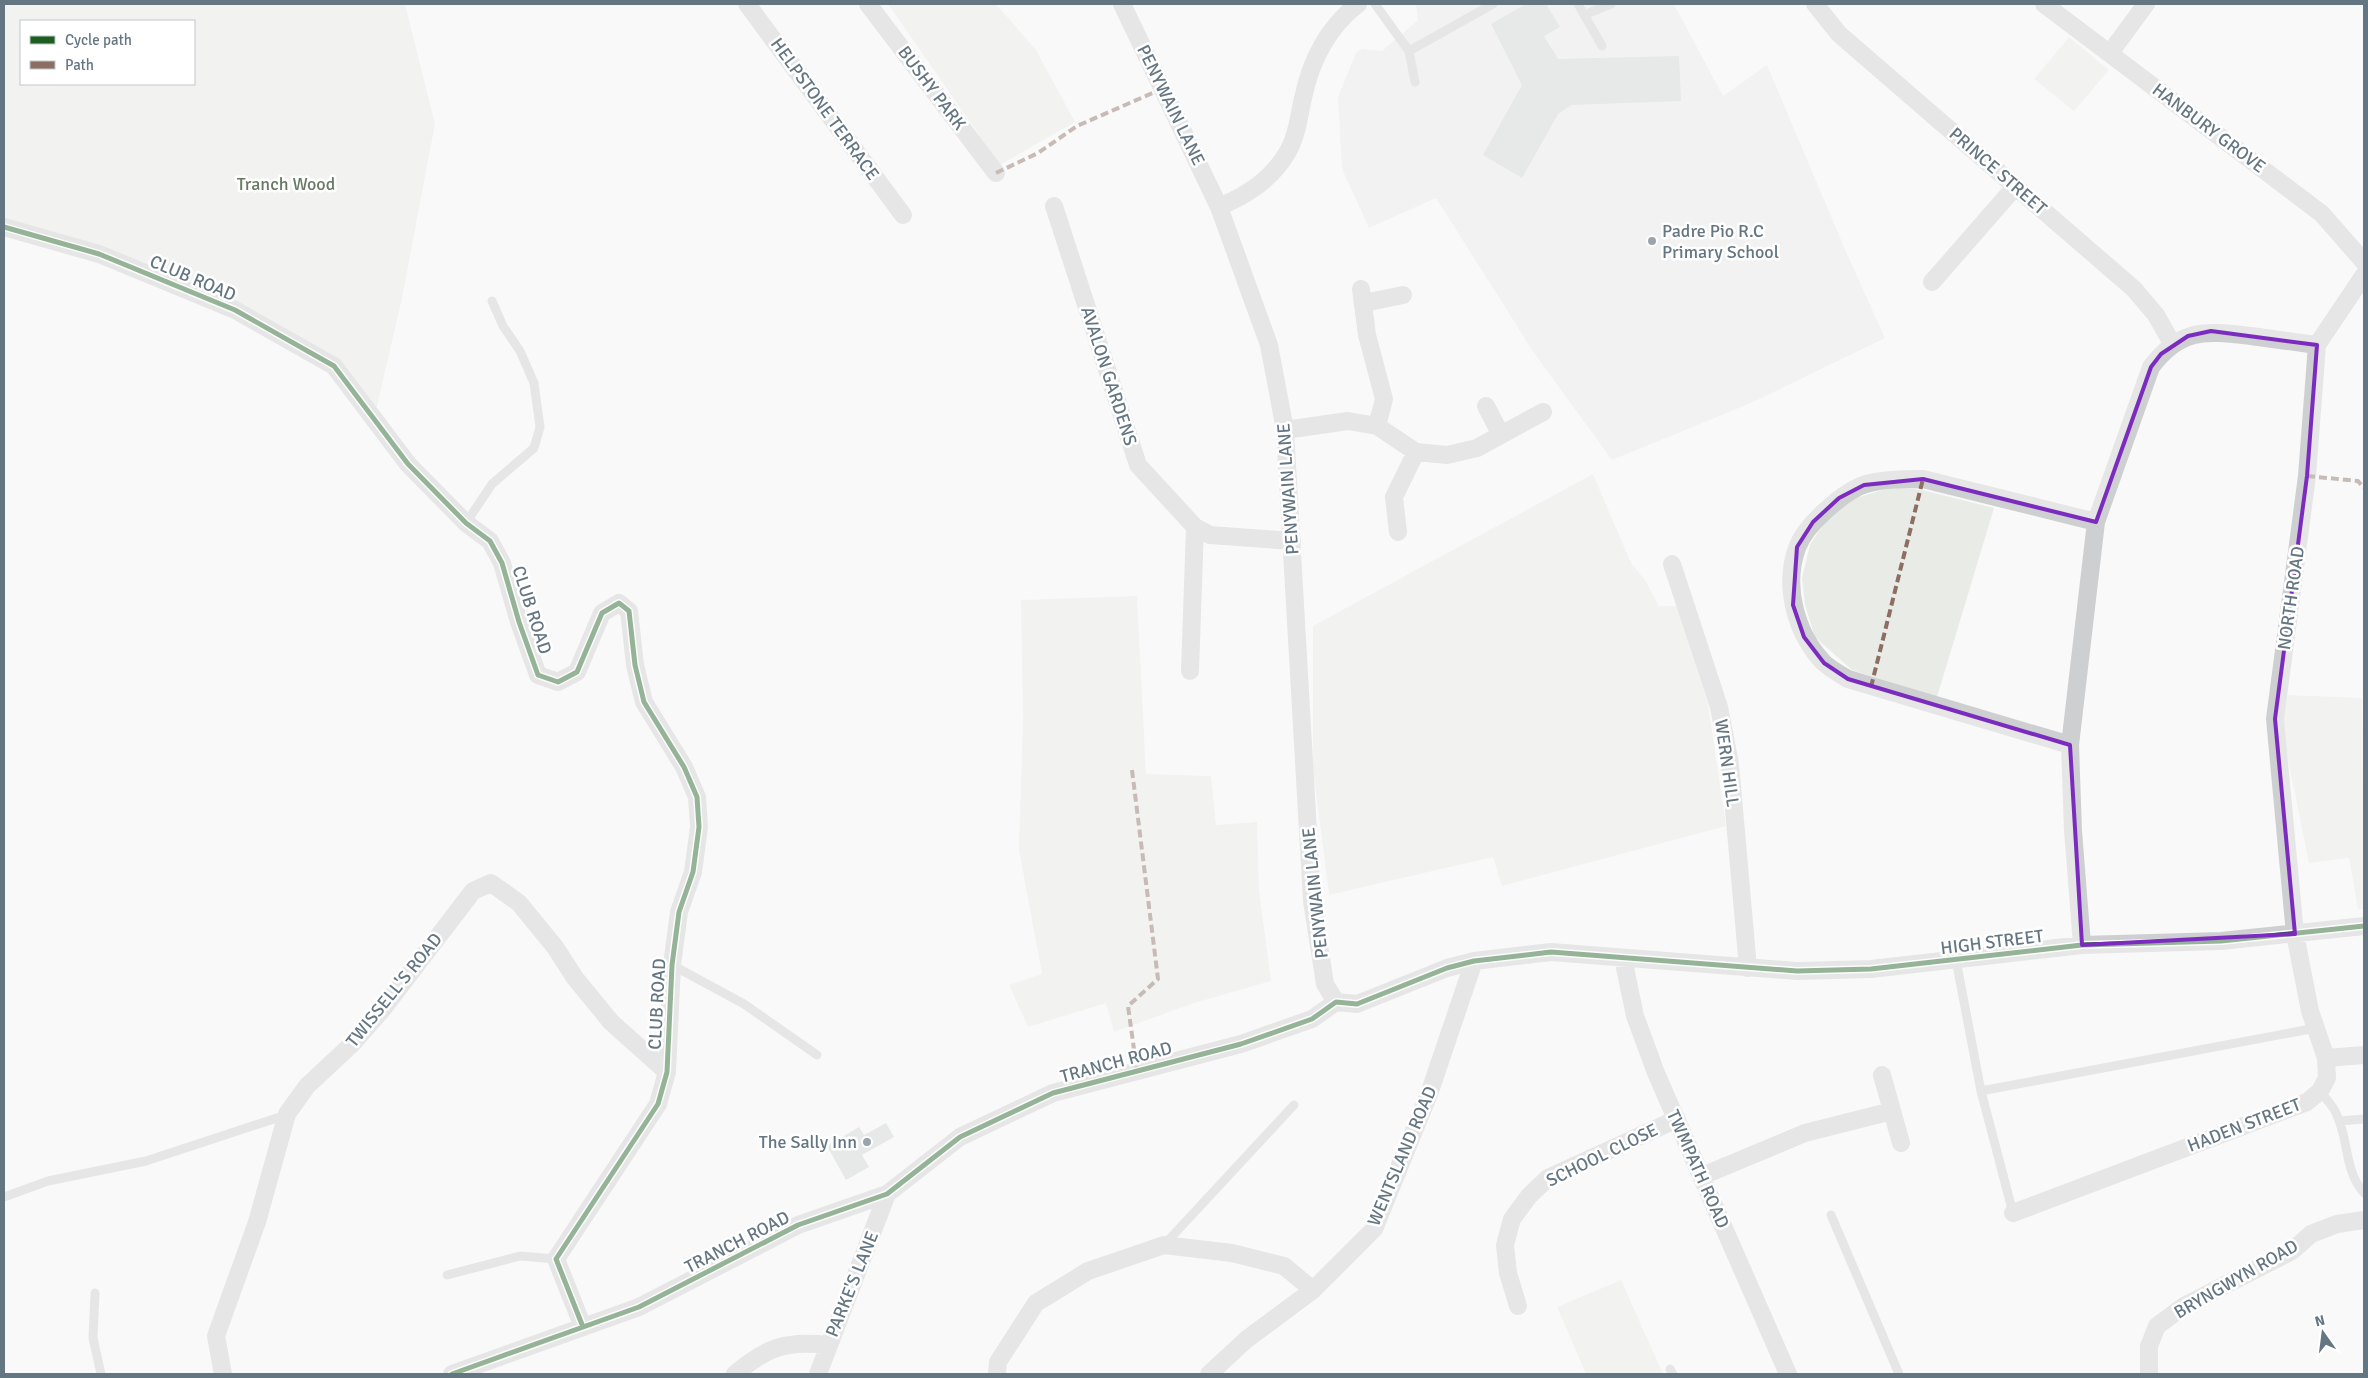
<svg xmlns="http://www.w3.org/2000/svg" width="2368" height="1378" viewBox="0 0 2368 1378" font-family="Signika,sans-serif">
<rect width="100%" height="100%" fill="#f9f9f9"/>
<path fill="#e8e9e9" d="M1416 4H1674L1723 96 1767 65 1847 254 1885 338 1751 403 1612 460 1534 353 1436 198 1369 228 1342 169 1338 97 1356 53 1362 49 1382 51 1418 20Z"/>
<path fill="#e8ebe6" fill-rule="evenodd" d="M4 4H405L435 124 402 298 374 419 334 366 235 310 4 227ZM21 21H194V84H21Z
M888 4H996L1036 50 1075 122 1000 165Z
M2069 37 2109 70 2074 111 2034 79Z
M1593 474 1631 563 1645 580 1659 606H1677L1708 704 1726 826 1502 886 1493 857 1329 895 1313 769V626Z
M1893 487 1922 490 1994 508 1937 697 1852 670 1815 637 1805 605 1802 578 1810 545 1826 520 1843 502Z
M1137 596 1146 774 1211 776 1216 825 1257 822 1259 890 1271 981 1194 1003 1114 1032 1106 1003 1028 1027 1009 985 1042 974 1019 850 1023 719 1021 600Z
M2288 695 2362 698 2364 909H2358L2349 858 2309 863 2281 725Z
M1621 1280 1663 1374H1586L1557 1307Z"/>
<path fill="#d0d2d3" d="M1526 4H1546L1560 27 1544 36 1558 59 1679 56 1681 101 1571 105 1558 114 1522 178 1483 155 1522 85 1491 24Z
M886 1123 894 1137 862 1155 869 1167 846 1180 827 1146 859 1127 864 1135Z"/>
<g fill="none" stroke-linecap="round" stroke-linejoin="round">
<path stroke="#cecfd0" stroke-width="9" d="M1375 4 1409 51 1415 82
M1578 4 1602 46
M1584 15 1611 4
M1409 51 1493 4
M466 523 492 484 534 448 540 427 534 383 520 351 503 326 492 301
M1956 960 1981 1091 2013 1213
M672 965 744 1004 817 1055
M1981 1091 2316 1028
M2320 1091C2325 1098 2333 1106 2336 1113 2349 1139 2344 1171 2364 1193
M2339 1121 2364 1119
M4 1197 48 1181 146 1161 286 1115
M1831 1215 1899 1374
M1164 1245 1294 1105
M447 1275 520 1256 556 1259
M95 1293 93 1338 101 1374
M1670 1369 1673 1374"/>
<path stroke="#cecfd0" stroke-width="18" d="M747 4 903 215
M868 4 996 173
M1122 4 1219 207 1269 345 1285 430 1312 901 1325 984 1336 1002
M1815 4 1839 34 2134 289 2156 315 2173 345
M2044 4 2322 214 2364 262
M2110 53 2146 4
M1054 206 1138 465 1195 527 1210 535 1292 541
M1219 207C1247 195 1271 180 1287 153 1297 137 1299 115 1303 98 1311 60 1327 28 1358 4
M4 227 99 254 235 310 334 366 408 464 466 523 490 541 502 563 519 622 538 675 558 682 577 672 602 613 619 603 629 611 635 665 644 702 684 767 697 797 699 827 693 872 679 912 672 965 667 1072 658 1104 556 1259 583 1327
M1932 282 2015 187
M1361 289 1367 335 1384 399 1377 426
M1364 303 1403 295
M1486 406 1501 435
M1285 430 1348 421 1377 426 1416 452 1447 455 1477 448 1543 412
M1398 532 1394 497 1416 452
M1672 564 1719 707 1730 764 1748 968
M1190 671 1195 527
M2070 745 1848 679C1840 674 1830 669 1823 662 1796 633 1783 587 1797 548 1802 534 1814 521 1824 512 1836 501 1850 489 1866 484 1884 479 1904 479 1923 479L2096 522
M2082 945 2073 831 2070 745 2096 522 2151 367C2181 327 2206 331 2251 336 2273 339 2295 342 2317 345
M1623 958 1635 1016 1656 1073 1788 1374
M2326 1058 2364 1055
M1882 1075 1901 1143
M1702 1176 1805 1133 1892 1111
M2013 1213 2307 1102 2320 1091 2327 1078 2326 1058 2310 1011 2295 934 2275 719 2307 476 2317 345 2364 275
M1518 1306 1508 1273 1505 1245 1512 1219 1529 1196 1548 1178 1677 1119
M223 1374 216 1336 257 1222 287 1114 307 1086 351 1045 382 1010 473 891 491 883 519 903 555 947 575 978 611 1022 667 1072
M452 1374 639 1307 798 1225 887 1194 960 1137 1053 1093 1241 1044 1312 1019 1336 1002 1357 1004 1447 968 1474 961 1551 952 1797 971 1871 969 2082 945 2221 941 2364 926
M735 1374C766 1348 786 1340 827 1345
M818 1374 887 1194
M997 1374 998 1362 1036 1303 1088 1271 1164 1245 1232 1253 1284 1266 1313 1290
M1209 1374 1247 1339 1313 1290 1374 1229 1429 1094 1474 961
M2149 1374V1346L2157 1326 2184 1306 2292 1251 2311 1234 2337 1224 2364 1220"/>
<path stroke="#8d6e63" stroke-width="4" stroke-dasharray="8 4" stroke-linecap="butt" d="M996 173 1038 153 1077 126 1164 88
M2307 476 2358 481 2364 488
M1871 687 1923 479
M1132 770 1158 979 1128 1006 1137 1071"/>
<defs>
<path id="cycleway" d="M4 227 99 254 235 310 334 366 408 464 466 523 490 541 502 563 519 622 538 675 558 682 577 672 602 613 619 603 629 611 635 665 644 702 684 767 697 797 699 827 693 872 679 912 672 965 667 1072 658 1104 556 1259 583 1327
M452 1374 639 1307 798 1225 887 1194 960 1137 1053 1093 1241 1044 1312 1019 1336 1002 1357 1004 1447 968 1474 961 1551 952 1797 971 1871 969 2082 945 2221 941 2364 926"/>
</defs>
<use href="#cycleway" stroke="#fff" stroke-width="8"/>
<use href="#cycleway" stroke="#1b5e20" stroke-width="5"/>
</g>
<path d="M0 0H2368V1378H0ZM2211 331 2317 345 2307 476 2275 719 2295 934 2082 945 2070 745 1848 679 1824 663 1804 637 1793 605 1797 547 1813 522 1839 498 1864 485 1923 479 2096 522 2151 367 2161 354 2188 336Z" fill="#f9f9f9" fill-opacity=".55" fill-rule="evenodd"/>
<path fill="none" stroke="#7b2cbf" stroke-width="4" stroke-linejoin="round" d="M2211 331 2317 345 2307 476 2275 719 2295 934 2082 945 2070 745 1848 679 1824 663 1804 637 1793 605 1797 547 1813 522 1839 498 1864 485 1923 479 2096 522 2151 367 2161 354 2188 336Z"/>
<g fill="#99a4ac" stroke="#fff" stroke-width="2">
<circle cx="1652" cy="241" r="5"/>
<circle cx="867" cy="1142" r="5"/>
</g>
<g text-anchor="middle" stroke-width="5" stroke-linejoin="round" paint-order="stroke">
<g font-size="18" fill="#657683" stroke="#fff">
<text transform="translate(932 88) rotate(53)" y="6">BUSHY PARK</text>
<text transform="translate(1171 105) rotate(64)" y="6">PENYWAIN LANE</text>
<text transform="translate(825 109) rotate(54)" y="6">HELPSTONE TERRACE</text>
<text transform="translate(2209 128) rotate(37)" y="6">HANBURY GROVE</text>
<text transform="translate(1998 171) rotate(41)" y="6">PRINCE STREET</text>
<text transform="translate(193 278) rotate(23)" y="6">CLUB ROAD</text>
<text transform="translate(1109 376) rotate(72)" y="6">AVALON GARDENS</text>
<text transform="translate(1288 489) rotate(-94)" y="6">PENYWAIN LANE</text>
<text transform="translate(2291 598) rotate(-82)" y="6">NORTH ROAD</text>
<text transform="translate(532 610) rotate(72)" y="6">CLUB ROAD</text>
<text transform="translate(1727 763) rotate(82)" y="6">WERN HILL</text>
<text transform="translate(1315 893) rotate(-96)" y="6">PENYWAIN LANE</text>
<text transform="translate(1992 942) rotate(-7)" y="6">HIGH STREET</text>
<text transform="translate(394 990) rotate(-51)" y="6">TWISSELL'S ROAD</text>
<text transform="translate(657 1004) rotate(-87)" y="6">CLUB ROAD</text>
<text transform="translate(1116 1062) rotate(-15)" y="6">TRANCH ROAD</text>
<text transform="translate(2244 1125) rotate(-21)" y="6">HADEN STREET</text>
<text transform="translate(1602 1155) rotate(-26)" y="6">SCHOOL CLOSE</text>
<text transform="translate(1402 1156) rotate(-67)" y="6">WENTSLAND ROAD</text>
<text transform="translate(1698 1169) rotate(66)" y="6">TWMPATH ROAD</text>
<text transform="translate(737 1242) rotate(-27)" y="6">TRANCH ROAD</text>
<text transform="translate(2236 1279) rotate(-30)" y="6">BRYNGWYN ROAD</text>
<text transform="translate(852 1284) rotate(-68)" y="6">PARKE'S LANE</text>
</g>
<g font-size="18" fill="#687a64" stroke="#fff">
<text x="286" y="190">Tranch Wood</text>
</g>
<g font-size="18" fill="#657683" stroke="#fff" text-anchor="start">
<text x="1662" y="237">Padre Pio R.C<tspan x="1662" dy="21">Primary School</tspan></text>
<text x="857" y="1148" text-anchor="end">The Sally Inn</text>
</g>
</g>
<rect width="2368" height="1378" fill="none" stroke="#657683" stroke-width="10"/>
<rect x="20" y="20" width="175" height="65" fill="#ffffff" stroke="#c1c8cd"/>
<rect x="30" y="36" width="25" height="8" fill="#1b5e20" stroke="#c1c8cd"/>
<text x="65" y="45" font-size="15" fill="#657683">Cycle path</text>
<rect x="30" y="61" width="25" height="8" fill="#8d6e63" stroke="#c1c8cd"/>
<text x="65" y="70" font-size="15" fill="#657683">Path</text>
<g transform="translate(2323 1333) rotate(346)" stroke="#ffffff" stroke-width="4" paint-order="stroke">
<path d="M0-4L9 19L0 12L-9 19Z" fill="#657683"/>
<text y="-8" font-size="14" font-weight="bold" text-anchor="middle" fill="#657683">N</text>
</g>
</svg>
